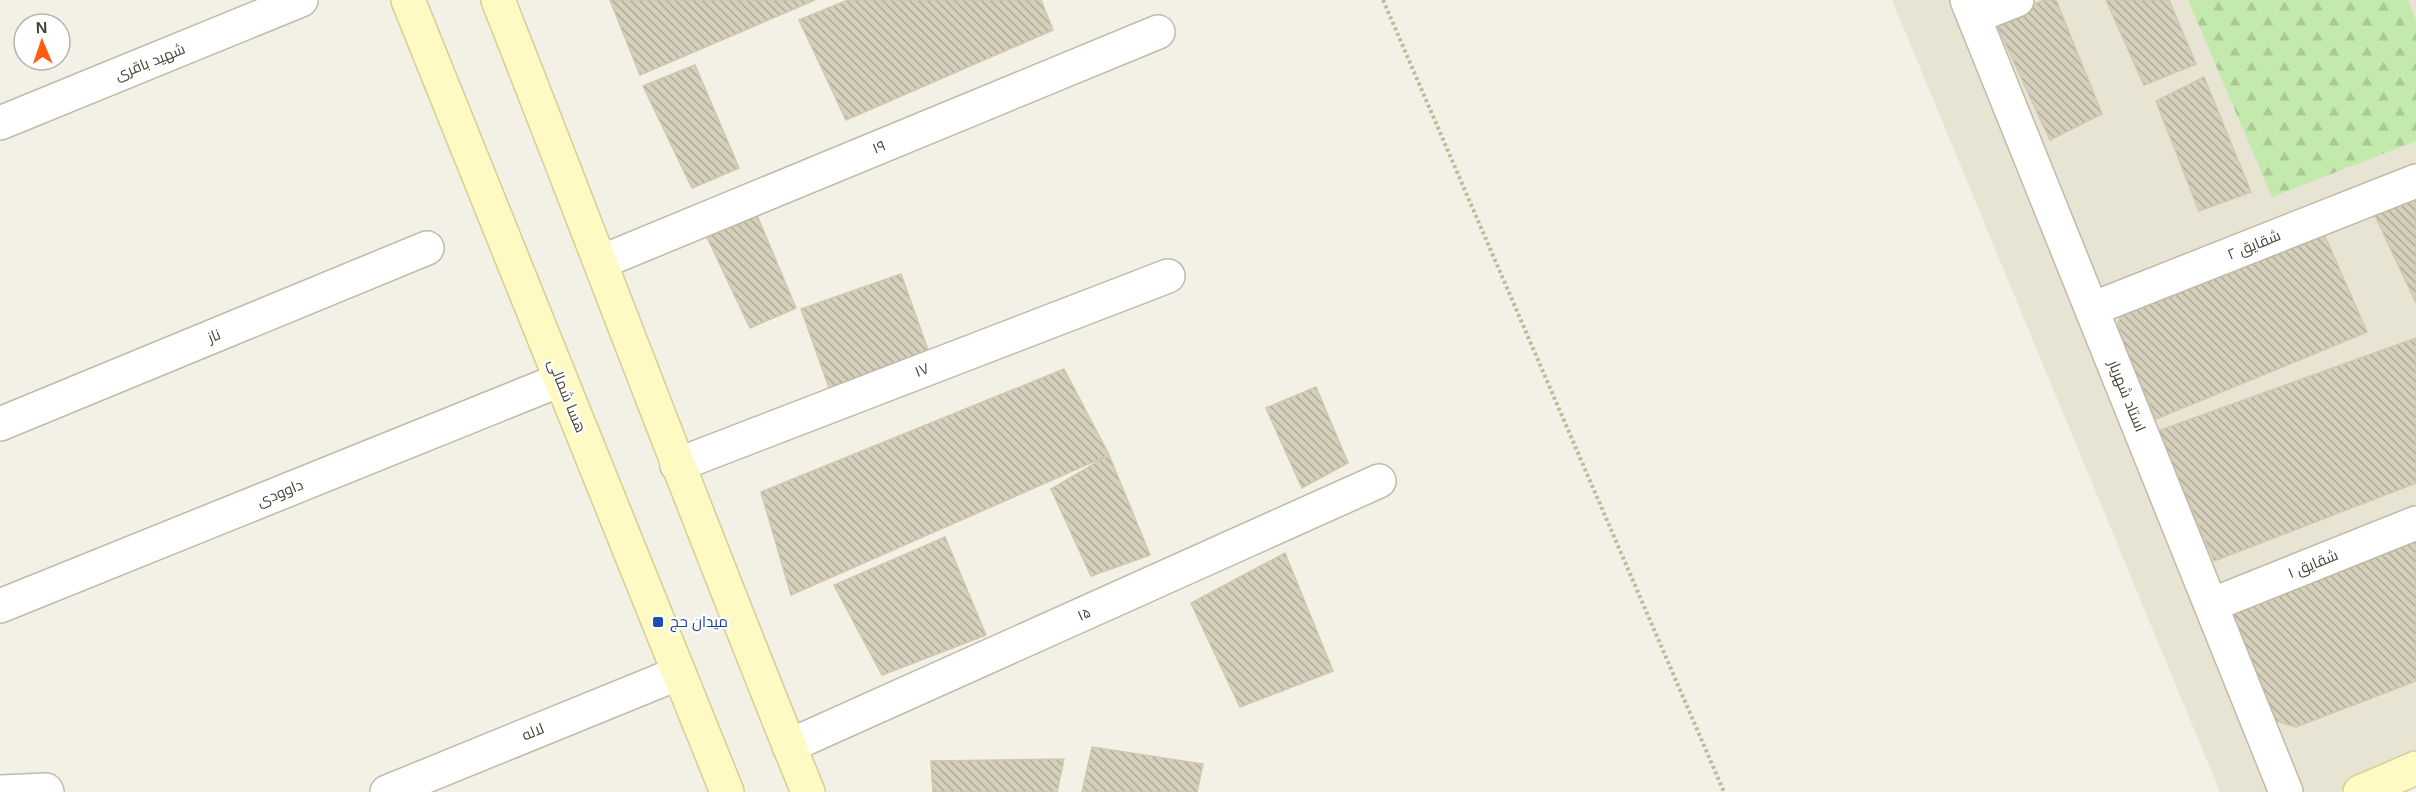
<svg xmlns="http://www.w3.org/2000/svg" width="2416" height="792" viewBox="0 0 2416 792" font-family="Helvetica,Cairo,sans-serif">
<defs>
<pattern id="forest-firs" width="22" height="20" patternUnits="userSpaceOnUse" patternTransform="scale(1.5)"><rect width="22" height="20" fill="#c4e9ad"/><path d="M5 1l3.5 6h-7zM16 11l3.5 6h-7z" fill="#aac995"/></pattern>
<pattern id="building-back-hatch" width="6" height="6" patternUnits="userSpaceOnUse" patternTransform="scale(1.5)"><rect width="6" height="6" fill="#d5cfbb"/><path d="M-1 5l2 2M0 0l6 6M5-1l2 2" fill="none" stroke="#afaa99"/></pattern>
</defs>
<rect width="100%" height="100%" fill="#f3f1e6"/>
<path fill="#e8e4d3" d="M1892 0H2416V760L2338 792H2220Z"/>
<path fill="url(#forest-firs)" d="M2188 0H2408L2416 21V141L2272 197Z"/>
<path fill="url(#building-back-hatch)" stroke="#d0c8ae" stroke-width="1.5" d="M610 0H815L640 75Z
M848 0H1041L1053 30 846 120 799 20Z
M2045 0H2056L2102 114 2050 140 1994 19Z
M2106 0H2169L2196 64 2144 85Z
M695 65 739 168 692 188 643 86Z
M2204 77 2251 192 2199 211 2156 101Z
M2416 188V303L2371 207Z
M756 213 796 308 750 328 705 233Z
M2321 227 2367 332 2156 419 2124 346 2118 323 2126 304Z
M901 274 932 361 832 396 801 309Z
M2416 338V483L2214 561 2158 431Z
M1064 369 1109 455 791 595 761 492Z
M1316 387 1348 463 1302 488 1266 408Z
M1109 455 1150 555 1091 576 1051 489Z
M2416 533V681L2296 727 2270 719 2228 606Z
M945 537 986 635 882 675 834 585Z
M1285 553 1333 671 1240 707 1191 603Z
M1092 747 1203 764 1197 792H1082Z
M1064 759 1057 792H933L931 761Z"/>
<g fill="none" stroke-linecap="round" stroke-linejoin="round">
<defs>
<path id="minor" d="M1974 17 2017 0
M0 123 301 0
M601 262 1158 32
M2092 309 2416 181
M0 424 427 248
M677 465 1168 276
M2211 605 2416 523
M0 606 560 380
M789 746 1379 481
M0 792 46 790 47 792
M387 792 679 673"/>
<path id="tertiary" d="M1967 0 2286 792"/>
<path id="secondary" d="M408 0 727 792
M498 0C602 264 701 530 808 792
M2360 792 2416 768"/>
</defs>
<use href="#minor" stroke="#bfbba8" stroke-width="36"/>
<use href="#tertiary" stroke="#bfbba8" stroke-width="36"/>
<use href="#secondary" stroke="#d5ce94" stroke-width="36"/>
<path stroke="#c1b999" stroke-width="4" stroke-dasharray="3 3" stroke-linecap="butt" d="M1383 0 1724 792"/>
<use href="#minor" stroke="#fff" stroke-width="33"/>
<use href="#tertiary" stroke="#fff" stroke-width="33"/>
<use href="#secondary" stroke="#fffac4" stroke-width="33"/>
</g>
<rect fill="#1a4fb4" stroke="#fff" stroke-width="2" x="652" y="616" width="12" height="12" rx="3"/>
<g text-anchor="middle" stroke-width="4.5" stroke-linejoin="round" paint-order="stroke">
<g font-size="15" fill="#464235" stroke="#fff">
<text transform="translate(150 62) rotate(-22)" y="5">شهید باقری</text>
<text transform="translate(879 147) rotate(-22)" y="5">۱۹</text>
<text transform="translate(2254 245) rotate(-22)" y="5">شقایق ۲</text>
<text transform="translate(214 336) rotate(-22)" y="5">ناز</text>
<text transform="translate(922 370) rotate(-21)" y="5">۱۷</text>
<text transform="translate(567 396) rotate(68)" y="5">هسا شمالی</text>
<text transform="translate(2127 396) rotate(68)" y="5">استاد شهریار</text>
<text transform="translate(280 493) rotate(-22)" y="5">داوودی</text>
<text transform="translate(2313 564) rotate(-22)" y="5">شقایق ۱</text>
<text transform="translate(1084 614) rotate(-24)" y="5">۱۵</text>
<text transform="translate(533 732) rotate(-22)" y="5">لاله</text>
</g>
<g font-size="15" fill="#164399" stroke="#fff" text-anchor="start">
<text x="670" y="627">میدان حج</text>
</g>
</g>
<g transform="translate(42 42) rotate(358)"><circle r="28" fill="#ffffff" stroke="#b5b3ae" stroke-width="1.5"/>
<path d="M0-4.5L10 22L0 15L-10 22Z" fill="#ff5b11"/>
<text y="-9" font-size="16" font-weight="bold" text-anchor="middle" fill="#464235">N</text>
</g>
</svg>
